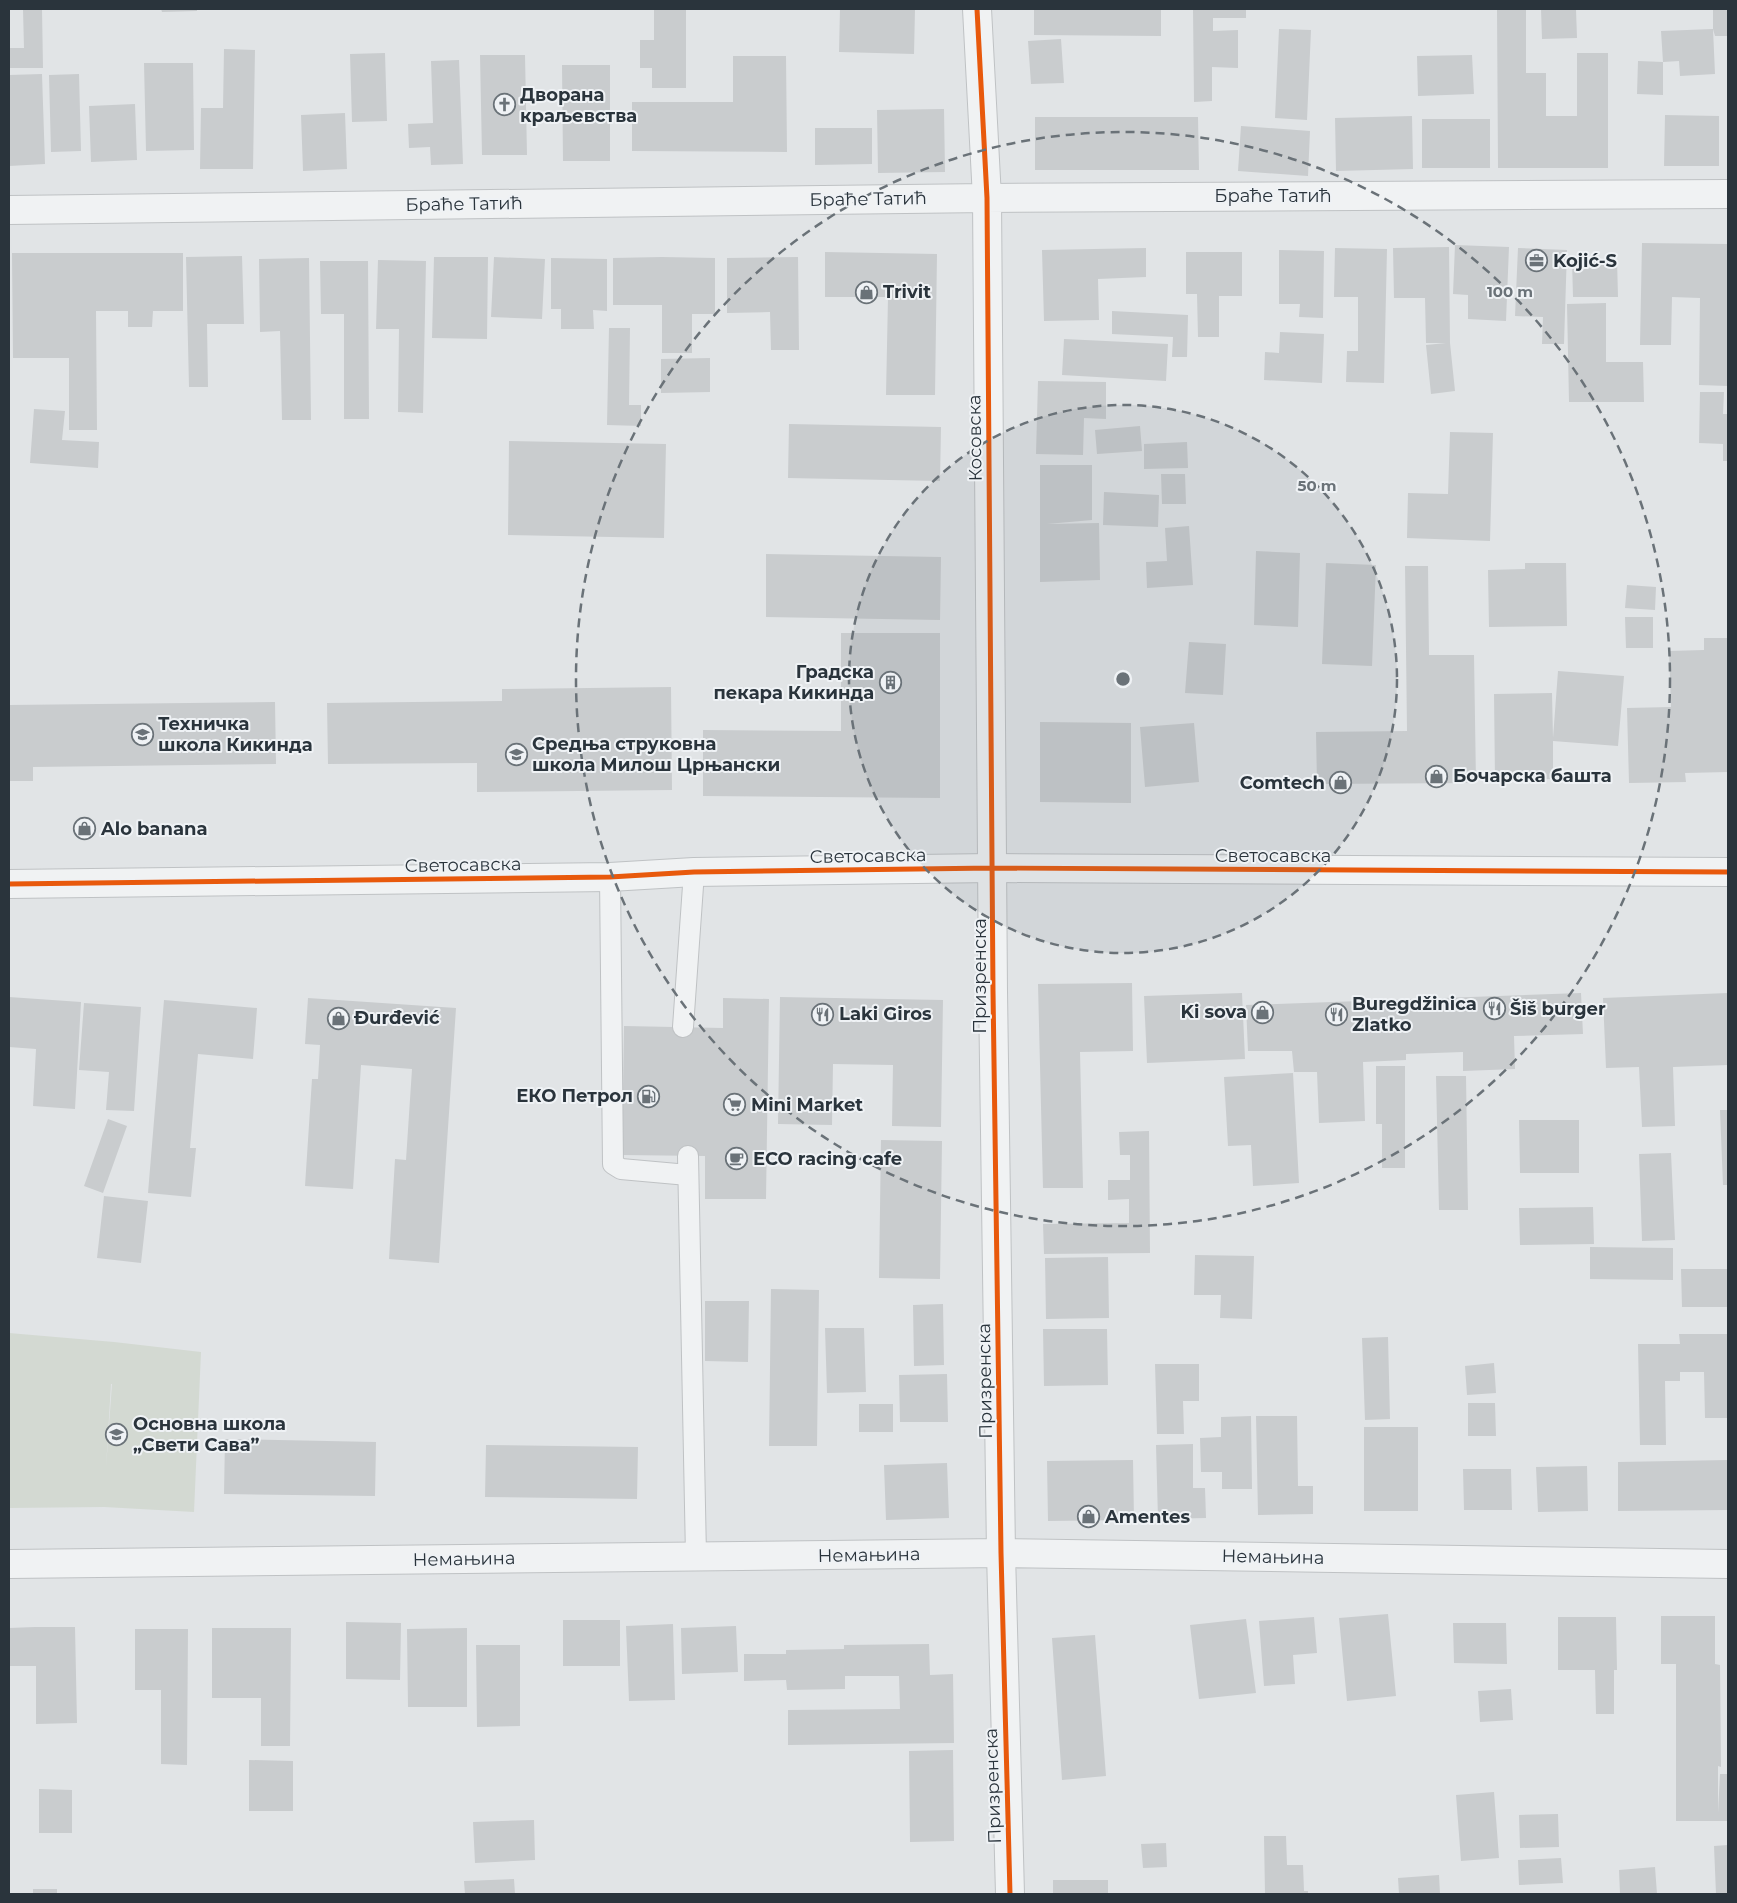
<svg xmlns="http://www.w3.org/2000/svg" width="1737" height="1903" viewBox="0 0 1737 1903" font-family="Montserrat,sans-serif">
<rect width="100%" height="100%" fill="#e1e4e6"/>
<path fill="#d3d9d2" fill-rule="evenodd" d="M9 1333 114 1342 201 1352 194 1512 104 1507 9 1508ZM111 1384H112L106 1468Z"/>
<path fill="#c9ccce" d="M23 9H42L43 68H9V48H24Z
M161 9H197V11L162 12Z
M654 9H686V88H652V68H640V40H654Z
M840 9H915L914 54 839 52Z
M1034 9H1161V36L1034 35Z
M1193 9H1246V18H1213V31L1238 30V68L1212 67V101L1194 102Z
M1497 9H1526V73H1546V116H1577V53H1608V168H1498Z
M1541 9H1576L1577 38 1542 39Z
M1713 9H1728V36H1715L1713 29Z
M1279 29 1311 30 1307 120 1275 118Z
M1713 29 1715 74 1680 76 1679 61 1663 62 1661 31Z
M1061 39 1064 83 1031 84 1028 41Z
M224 49 255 50 253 169H200L201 108H223Z
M385 53 387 121 352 122 350 54Z
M480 55H525L527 155H482Z
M1472 55 1474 94 1418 96 1417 56Z
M733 56H786L787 152 632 151V102H733Z
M459 60 463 164 431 165 430 147 409 148 408 124 433 123 431 61Z
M1638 61 1663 62V95L1637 94Z
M144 63H193L194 150 146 151Z
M562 65H610V161H563Z
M42 74 45 164 9 166V75Z
M79 74 81 151 51 152 49 75Z
M135 104 137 160 91 162 89 106Z
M944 109 945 172 878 173 877 110Z
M345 113 347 169 303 171 301 115Z
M1665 115 1719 116V166H1664Z
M1412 116 1413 169 1336 171 1335 118Z
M1035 117H1198L1199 170H1035Z
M1422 119H1490V168H1422Z
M1241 126 1310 131 1308 176 1238 171Z
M815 128H872V164L815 165Z
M1642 243 1728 244V386L1699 385 1700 298 1672 297 1671 345H1640Z
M1455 245 1509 247 1506 321 1468 319V295L1453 294Z
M1449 247 1450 343 1455 391 1431 394 1426 345 1446 343H1426L1425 298H1394L1393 248Z
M1146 248V277L1098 279 1099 320 1044 321 1042 250Z
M1335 248 1387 249 1384 383 1346 382 1347 351H1358V297H1334Z
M1518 248 1567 250 1564 344H1542L1543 317 1515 316Z
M1279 250 1324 251 1323 318 1299 317 1300 304H1279Z
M825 252 937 254 935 395H886L888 297H825Z
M1186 252H1242V296H1219V337H1198L1197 294H1186Z
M12 253H183V311H153L152 327H128V311H96L97 430H69V358H13Z
M242 256 244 324H207L208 387H189L186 257Z
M434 257H488L487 339 432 338Z
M494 257 545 259 542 319 491 317Z
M662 257 715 258V314H692V353H662V305H613V258Z
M798 257 799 350H771L770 312 727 313V258Z
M309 258 311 420H282L280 331 260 332 259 259Z
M551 258 607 259V311L593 310 594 329H561V309H551Z
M1617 259 1618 297H1573L1572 260Z
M378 260 426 261 423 413 398 412 399 329H376Z
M320 261H368L369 419H344V314H321Z
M1606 303V362H1643L1644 402H1569L1567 304Z
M1112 311 1188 315 1187 357H1172L1173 337 1112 334Z
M609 328H630L629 405H641V426L607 425Z
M1280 332 1324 334 1322 383 1264 380 1265 352 1279 353Z
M1064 339 1168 344 1166 381 1062 375Z
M710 358V392L661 393V359Z
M1038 381 1106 382V419L1084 418 1083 455 1036 454Z
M1700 392H1724L1723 414H1728V461H1723V444L1699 443Z
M34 409 65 411 62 440 99 442 98 468 30 463Z
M789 424 941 427 940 481 788 478Z
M1140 426 1142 451 1097 454 1095 430Z
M1450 432 1493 433 1490 541 1407 538 1408 493 1448 494Z
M509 441 666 444 664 538 508 535Z
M1187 442 1188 468 1144 469V444Z
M1040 465H1092V520L1047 524 1099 523 1100 580 1040 582Z
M1161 474H1185L1186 504H1162Z
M1104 492 1159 495 1158 527 1103 525Z
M1189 526 1193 585 1147 588 1146 562 1167 561 1165 528Z
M1256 551 1300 553 1298 627 1254 625Z
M766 554 941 557 940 620 766 617Z
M1326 563 1376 565 1372 666 1322 664Z
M1525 563H1566L1567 626 1489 627 1488 570 1525 569Z
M1405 566H1428L1429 655H1474L1476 783 1317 784 1316 732 1407 731Z
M1627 585 1656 587 1655 610 1625 608Z
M1625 617H1653V648H1626Z
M841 633H940V798L703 796V730L841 731Z
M1704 638H1728V772L1685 773 1686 782 1629 783 1627 708 1671 707 1669 651 1704 650Z
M1189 642 1226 644 1223 695 1185 693Z
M1558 671 1624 676 1618 746 1553 741V779L1495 780 1494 694 1552 693 1553 738Z
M671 687 672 790 477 792V763L328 764 327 703 502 701V689Z
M275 702 276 764 33 767V781H9V705Z
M1040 722 1131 723V803L1040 802Z
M1194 723 1199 782 1145 787 1140 727Z
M1132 983 1133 1051 1080 1052 1083 1188H1043L1038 984Z
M1242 993 1245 1059 1147 1063 1144 996Z
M1581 993 1583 1034 1514 1036 1515 1069 1463 1071V1052L1406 1054V1060L1363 1062 1365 1121 1319 1123 1317 1072H1294L1292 1051H1248L1246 1005Z
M1728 993V1065L1673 1067 1675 1126 1642 1127 1639 1067 1606 1068 1603 998Z
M9 997 81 1002 75 1109 33 1106 36 1049 9 1047Z
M780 997 943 1000 941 1127 892 1126 893 1065 833 1064 832 1125 778 1124Z
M308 998 456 1008 439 1263 389 1259 395 1159 406 1160 412 1069 361 1065 353 1189 305 1186 312 1079H318L320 1045 305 1044Z
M723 998 769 999 766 1199H705V1156L622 1155 624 1026 723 1028Z
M164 1000 257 1008 253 1059 198 1054 190 1148H196L191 1197 148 1193Z
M84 1003 141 1007 134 1111 106 1110 109 1072 79 1070Z
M1376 1066H1405V1168H1382V1124H1376Z
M1293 1073 1299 1183 1253 1186 1251 1145 1228 1146 1224 1077Z
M1436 1076H1466L1468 1210H1439Z
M1720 1110H1728V1185H1723Z
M108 1119 127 1126 103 1193 84 1186Z
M1519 1120H1579V1173H1520Z
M1149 1131 1150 1253 1044 1254 1043 1224 1129 1223V1199L1108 1200V1180H1130V1155H1120L1119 1132Z
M881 1140 942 1141 940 1279 879 1278Z
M1671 1153 1675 1240 1642 1241 1639 1154Z
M104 1196 148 1201 141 1263 97 1258Z
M1593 1207 1594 1244 1520 1245 1519 1208Z
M1590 1247 1673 1248V1280L1590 1279Z
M1195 1255 1254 1256 1252 1319 1220 1318 1221 1295H1194Z
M1108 1257 1109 1318 1046 1319 1045 1258Z
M1681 1269H1728V1307H1682Z
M771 1289 819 1290 817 1446H769Z
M705 1301H749L748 1362 705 1361Z
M943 1304 944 1365 914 1366 913 1305Z
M825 1328H864L866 1392 827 1393Z
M1043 1329H1107L1108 1385 1044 1386Z
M1679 1334H1728V1418H1705L1704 1372H1680V1381H1665L1666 1445H1640L1638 1344H1680Z
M1388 1337 1390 1419 1365 1420 1362 1338Z
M1494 1363 1496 1393 1467 1395 1465 1366Z
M1155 1364H1199V1401H1183L1184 1434H1157Z
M947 1374 948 1422H900L899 1375Z
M1468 1403H1495L1496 1436H1468Z
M859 1404H893V1432H859Z
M1251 1416 1252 1489H1222V1472H1201L1200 1438 1221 1437V1417Z
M1256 1416H1297L1298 1486H1313V1514L1258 1515Z
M1364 1427H1418V1511H1364Z
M225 1439 376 1442 375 1496 224 1494Z
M1193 1444V1488H1205L1206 1518 1158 1519 1156 1445Z
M486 1445 638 1447 637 1499 485 1497Z
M1133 1460 1134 1520 1048 1521 1047 1461Z
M1728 1460V1510L1618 1511V1462Z
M947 1463 949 1518 886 1520 884 1465Z
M1587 1466 1588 1511 1538 1512 1536 1467Z
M1463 1469H1511L1512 1510H1464Z
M1388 1614 1396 1696 1347 1701 1339 1618Z
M1661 1616H1715V1664L1720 1665 1721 1767 1718 1766V1813L1720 1774H1728V1821H1676V1664H1661Z
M1314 1617 1317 1653 1293 1655 1295 1684 1264 1686 1259 1621Z
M1558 1617H1616L1617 1670H1614V1714H1596L1595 1670H1558Z
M1246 1619 1256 1693 1199 1699 1190 1625Z
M563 1620H620V1666H563Z
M346 1622 401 1623 400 1680 346 1679Z
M1453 1623H1506L1507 1664 1454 1663Z
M673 1624 675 1700 629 1701 626 1626Z
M736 1626 738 1672 682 1674 681 1628Z
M35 1627H75L77 1723 36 1724V1666H9V1628Z
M212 1628H291L290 1746H261V1698H212Z
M467 1628V1707H408L407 1629Z
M135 1629H188L187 1765 161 1764V1690H135Z
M1095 1635 1106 1776 1062 1780 1052 1638Z
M929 1644 930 1675 953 1674 954 1743 788 1745V1710L900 1709 899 1676H845V1689L787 1690 786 1680 744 1681V1654H786V1650L844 1649V1645Z
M476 1645H520V1726L477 1727Z
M1511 1689 1513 1720 1480 1722 1478 1691Z
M953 1750 954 1841 910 1842 909 1751Z
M249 1760 293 1761V1811H249Z
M39 1789 72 1790V1833H39Z
M1494 1792 1499 1858 1461 1861 1456 1795Z
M1558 1814 1559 1847 1520 1848 1519 1815Z
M534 1820 535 1860 475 1863 473 1822Z
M1264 1836H1286L1287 1865H1303L1304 1891H1308V1894H1265Z
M1166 1843 1167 1867 1143 1868 1141 1844Z
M1728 1845V1894H1716L1714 1846Z
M1561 1858 1563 1883 1519 1885 1518 1860Z
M1655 1867 1657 1894H1620L1619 1870Z
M1439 1875 1440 1894H1399L1398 1878Z
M514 1879 515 1894H465L464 1881Z
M1053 1880H1108V1894H1053Z
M33 1889H57V1894H33Z"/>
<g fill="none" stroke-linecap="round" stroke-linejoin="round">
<defs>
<path id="service" d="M610 877 613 1164 621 1169 688 1175
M683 1027 694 872
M688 1156 696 1556"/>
<path id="minor" d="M977 9 987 198 993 991 1001 1553 1010 1894
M9 210 987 198 1728 194
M9 1564 1001 1553 1728 1564"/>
<path id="tertiary" d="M9 884 610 877 694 872 993 868 1728 872"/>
</defs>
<use href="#service" stroke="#bfc2c4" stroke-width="22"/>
<use href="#minor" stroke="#bfc2c4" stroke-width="30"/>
<use href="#tertiary" stroke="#bfc2c4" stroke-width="30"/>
<use href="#service" stroke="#f0f2f3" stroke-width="20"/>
<use href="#minor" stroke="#f0f2f3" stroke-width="28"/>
<use href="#tertiary" stroke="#f0f2f3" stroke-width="28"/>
<defs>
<path id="cycleway" d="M977 9 987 198 993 991 1001 1553 1010 1894
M9 884 610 877 694 872 993 868 1728 872"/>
</defs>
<use href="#cycleway" stroke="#eff2f5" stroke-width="8"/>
<use href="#cycleway" stroke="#e8590c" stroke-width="5"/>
</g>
<circle cx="1123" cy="679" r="274" fill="#6a7278" fill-opacity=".12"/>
<g fill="none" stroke="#6a7278" stroke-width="2.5" stroke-dasharray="9 6">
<circle cx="1123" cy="679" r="274"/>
<circle cx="1123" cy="679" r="547"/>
</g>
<defs>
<symbol id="church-ring" viewBox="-11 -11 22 22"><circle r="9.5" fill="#eff2f5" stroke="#6a7278" stroke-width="1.5"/><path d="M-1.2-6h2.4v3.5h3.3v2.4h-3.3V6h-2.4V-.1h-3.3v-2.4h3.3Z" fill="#6a7278"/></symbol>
<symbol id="office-ring" viewBox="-11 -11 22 22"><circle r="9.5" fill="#eff2f5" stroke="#6a7278" stroke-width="1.5"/><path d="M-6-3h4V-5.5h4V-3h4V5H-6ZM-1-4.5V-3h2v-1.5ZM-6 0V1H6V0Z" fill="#6a7278"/></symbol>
<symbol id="shop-ring" viewBox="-11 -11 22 22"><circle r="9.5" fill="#eff2f5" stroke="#6a7278" stroke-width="1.5"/><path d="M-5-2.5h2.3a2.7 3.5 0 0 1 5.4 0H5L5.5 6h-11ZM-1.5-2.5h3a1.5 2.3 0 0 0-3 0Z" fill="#6a7278"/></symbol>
<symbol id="building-ring" viewBox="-11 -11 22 22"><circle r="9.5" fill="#eff2f5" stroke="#6a7278" stroke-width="1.5"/><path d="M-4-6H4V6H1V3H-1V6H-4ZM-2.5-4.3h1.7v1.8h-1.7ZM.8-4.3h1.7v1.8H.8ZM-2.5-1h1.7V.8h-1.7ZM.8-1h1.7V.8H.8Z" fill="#6a7278"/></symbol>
<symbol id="school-ring" viewBox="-11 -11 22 22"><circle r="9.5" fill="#eff2f5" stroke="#6a7278" stroke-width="1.5"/><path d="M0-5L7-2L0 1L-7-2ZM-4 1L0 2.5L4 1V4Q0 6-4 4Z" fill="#6a7278"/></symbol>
<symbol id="restaurant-ring" viewBox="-11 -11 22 22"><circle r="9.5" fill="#eff2f5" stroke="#6a7278" stroke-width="1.5"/><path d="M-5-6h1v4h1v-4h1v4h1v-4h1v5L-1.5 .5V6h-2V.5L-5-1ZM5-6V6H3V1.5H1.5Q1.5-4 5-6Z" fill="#6a7278"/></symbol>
<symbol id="fuel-ring" viewBox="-11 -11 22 22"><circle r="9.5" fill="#eff2f5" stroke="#6a7278" stroke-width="1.5"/><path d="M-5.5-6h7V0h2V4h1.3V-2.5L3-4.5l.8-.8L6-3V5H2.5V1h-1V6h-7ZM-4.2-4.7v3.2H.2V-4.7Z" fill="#6a7278"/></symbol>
<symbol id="supermarket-ring" viewBox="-11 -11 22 22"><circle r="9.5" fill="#eff2f5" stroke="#6a7278" stroke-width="1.5"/><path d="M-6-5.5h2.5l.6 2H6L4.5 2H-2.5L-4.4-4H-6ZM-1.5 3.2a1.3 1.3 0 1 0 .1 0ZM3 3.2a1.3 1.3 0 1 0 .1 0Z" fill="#6a7278"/></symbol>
<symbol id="cafe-ring" viewBox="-11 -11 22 22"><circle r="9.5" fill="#eff2f5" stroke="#6a7278" stroke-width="1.5"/><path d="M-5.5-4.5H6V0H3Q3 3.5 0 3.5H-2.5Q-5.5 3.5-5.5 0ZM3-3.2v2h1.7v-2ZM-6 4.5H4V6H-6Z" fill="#6a7278"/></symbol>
</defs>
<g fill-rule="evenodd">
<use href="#church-ring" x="492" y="92" width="25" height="25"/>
<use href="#office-ring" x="1524" y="248" width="25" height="25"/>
<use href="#shop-ring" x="854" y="280" width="25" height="25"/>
<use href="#building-ring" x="878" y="670" width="25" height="25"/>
<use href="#school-ring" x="130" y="722" width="25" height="25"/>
<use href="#school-ring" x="504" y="742" width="25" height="25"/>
<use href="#shop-ring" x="1424" y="764" width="25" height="25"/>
<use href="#shop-ring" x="1328" y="770" width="25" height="25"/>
<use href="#shop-ring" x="72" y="816" width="25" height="25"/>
<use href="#restaurant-ring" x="1482" y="996" width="25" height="25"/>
<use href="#shop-ring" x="1250" y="1000" width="25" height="25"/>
<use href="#restaurant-ring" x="810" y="1002" width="25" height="25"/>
<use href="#restaurant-ring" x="1324" y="1002" width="25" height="25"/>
<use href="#shop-ring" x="326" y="1006" width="25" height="25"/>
<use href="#fuel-ring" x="636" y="1084" width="25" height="25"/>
<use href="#supermarket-ring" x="722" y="1092" width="25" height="25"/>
<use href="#cafe-ring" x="724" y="1146" width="25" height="25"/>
<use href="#school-ring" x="104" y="1422" width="25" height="25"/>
<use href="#shop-ring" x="1076" y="1504" width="25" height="25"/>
</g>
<g text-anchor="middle" stroke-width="4" stroke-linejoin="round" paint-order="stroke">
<g font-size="18" font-weight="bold" fill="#2a343c" stroke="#eff2f5" text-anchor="start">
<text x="520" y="101">Дворана<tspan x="520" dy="21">краљевства</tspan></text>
<text x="1553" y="267">Kojić-S</text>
<text x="883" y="298">Trivit</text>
<text x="874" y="678" text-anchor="end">Градска<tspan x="874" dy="21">пекара Кикинда</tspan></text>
<text x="158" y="730">Техничка<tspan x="158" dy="21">школа Кикинда</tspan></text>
<text x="532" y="750">Средња струковна<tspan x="532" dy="21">школа Милош Црњански</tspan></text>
<text x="1453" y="782">Бочарска башта</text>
<text x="1325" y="789" text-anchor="end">Comtech</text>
<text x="101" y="835">Alo banana</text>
<text x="1352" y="1010">Buregdžinica<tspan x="1352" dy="21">Zlatko</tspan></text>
<text x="1510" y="1015">Šiš burger</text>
<text x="1247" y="1018" text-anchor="end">Ki sova</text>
<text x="839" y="1020">Laki Giros</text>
<text x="354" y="1024">Đurđević</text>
<text x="633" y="1102" text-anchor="end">ЕКО Петрол</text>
<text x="751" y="1111">Mini Market</text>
<text x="753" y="1165">ECO racing cafe</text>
<text x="133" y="1430">Основна школа<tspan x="133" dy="21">„Свети Сава”</tspan></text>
<text x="1105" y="1523">Amentes</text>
</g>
<g font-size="18" fill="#2a343c" stroke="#eff2f5">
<text x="1273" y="202">Браће Татић</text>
<text transform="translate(868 199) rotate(-1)" y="6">Браће Татић</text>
<text transform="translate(464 204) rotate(-1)" y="6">Браће Татић</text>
<text transform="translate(975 438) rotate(-91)" y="6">Косовска</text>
<text transform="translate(868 856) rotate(-1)" y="6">Светосавска</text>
<text x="1273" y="862">Светосавска</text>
<text transform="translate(463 865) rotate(-1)" y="6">Светосавска</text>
<text transform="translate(980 976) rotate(-90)" y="6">Призренска</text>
<text transform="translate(985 1381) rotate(-91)" y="6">Призренска</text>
<text transform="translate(869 1555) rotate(-1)" y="6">Немањина</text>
<text transform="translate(1273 1557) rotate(1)" y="6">Немањина</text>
<text transform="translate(464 1559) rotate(-1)" y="6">Немањина</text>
<text transform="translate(993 1786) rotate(-92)" y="6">Призренска</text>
</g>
</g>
<circle cx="1123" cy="679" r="8" fill="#6a7278" stroke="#eff2f5" stroke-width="2.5"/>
<g font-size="15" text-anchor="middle" font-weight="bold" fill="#6a7278" stroke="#eff2f5" stroke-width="4" stroke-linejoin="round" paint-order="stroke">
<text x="1510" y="297">100 m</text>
<text x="1317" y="491">50 m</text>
</g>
<rect width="1737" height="1903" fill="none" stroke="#2a343c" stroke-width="20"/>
</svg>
